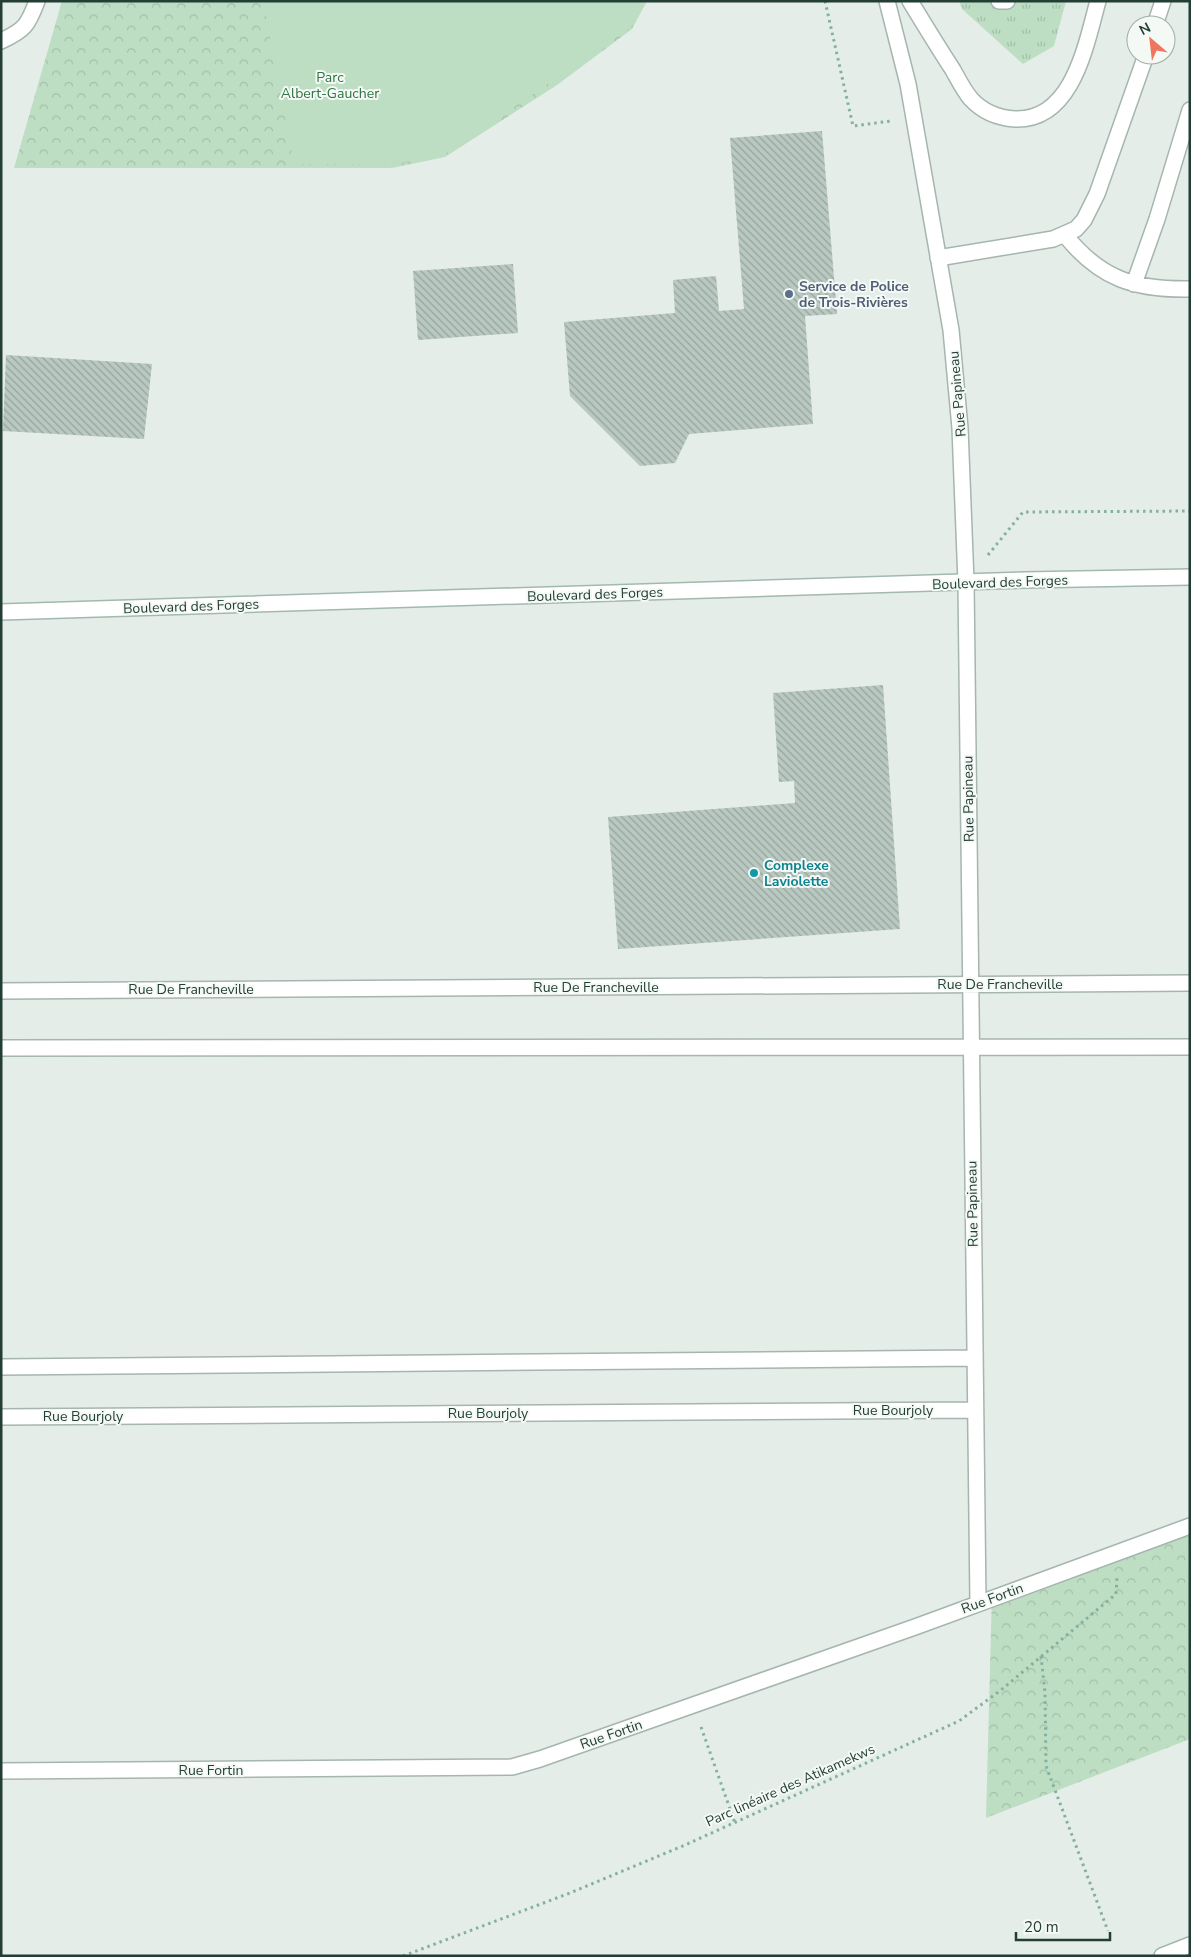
<svg xmlns="http://www.w3.org/2000/svg" width="1191" height="1957" viewBox="0 0 1191 1957" font-family="'Nunito Sans',sans-serif">
<defs>
<pattern id="grass-tufts" width="24" height="20" patternUnits="userSpaceOnUse" patternTransform="scale(1.25)"><rect width="24" height="20" fill="#bddec3"/><path d="M3 7l-1-3M5 7V3M7 7l1-3M15 17l-1-3M17 17v-4M19 17l1-3" fill="none" stroke="#a2c0a8"/></pattern>
<pattern id="forest-crowns" width="20" height="18" patternUnits="userSpaceOnUse" patternTransform="scale(1.25)"><rect width="20" height="18" fill="#bddec3"/><path d="M2 6a3 3 0 1 1 6 0M12 15a3 3 0 1 1 6 0" fill="none" stroke="#a2c0a8"/></pattern>
<pattern id="building-back-hatch" width="6" height="6" patternUnits="userSpaceOnUse" patternTransform="scale(1.25)"><rect width="6" height="6" fill="#b9c8c1"/><path d="M-1 5l2 2M0 0l6 6M5-1l2 2" fill="none" stroke="#96a49e"/></pattern>
</defs>
<rect width="100%" height="100%" fill="#e4ede8"/>
<path fill="url(#grass-tufts)" d="M959 1H1066L1054 46 1023 64 962 9Z"/>
<path fill="url(#forest-crowns)" d="M62 1H647L632 29 557 85 445 157 392 168H14Z
M1190 1523V1739L986 1818 992 1593Z"/>
<path fill="#bddec3" d="M263 1H644L631 27 445 154 390 165 294 164Z"/>
<path fill="url(#building-back-hatch)" d="M822 131 837 314 805 316 813 424 689 434 675 463 640 466 570 396 564 322 675 313 673 280 716 276 719 311 744 309 730 138Z
M513 264 518 333 418 340 413 271Z
M6 355 152 364 144 439 3 431Z
M883 685 900 929 618 949 608 817 795 803 794 781 779 782 773 693Z"/>
<g fill="none" stroke-linecap="round" stroke-linejoin="round">
<defs>
<path id="lane" d="M910 1C924 24 938 47 953 70 958 79 964 91 971 99 983 112 998 118 1015 119 1073 121 1086 44 1098 1
M999 1H1007
M1 41C25 30 28 25 37 1
M1065 235C1100 279 1135 290 1190 289
M1134 284 1157 219 1190 110"/>
<path id="street" d="M887 1 908 84 951 330 960 428 966 582 978 1604
M1155 25 1163 1
M938 258 1053 239 1076 229 1084 220 1097 194 1146 55
M1 991 1190 983
M1 1048 1190 1047
M1 1367 974 1358
M1 1417 975 1410
M1 1771 512 1767 540 1759 915 1627 1190 1526"/>
<path id="secondary" d="M1 612 1025 580 1190 577
M1162 1956 1190 1945"/>
</defs>
<use href="#lane" stroke="#a6b5af" stroke-width="18"/>
<use href="#street" stroke="#a6b5af" stroke-width="18"/>
<use href="#secondary" stroke="#a2b9af" stroke-width="18"/>
<path stroke="#84b09f" stroke-width="3" stroke-dasharray="2.5 4" stroke-linecap="butt" d="M825 1 853 126 891 121
M988 555 1023 512 1190 511
M1041 1656 1045 1693 1046 1766 1108 1931
M701 1727 735 1823
M403 1956 570 1893 685 1845 959 1721 1001 1690 1116 1594 1117 1577"/>
<use href="#lane" stroke="#fff" stroke-width="15"/>
<use href="#street" stroke="#fff" stroke-width="15"/>
<use href="#secondary" stroke="#fff" stroke-width="15"/>
</g>
<circle fill="#5c6f8a" stroke="#f4f9f6" stroke-width="2" cx="789" cy="294" r="5"/>
<circle fill="#0f9aa8" stroke="#f4f9f6" stroke-width="2" cx="754" cy="873" r="5"/>
<g text-anchor="middle" stroke-width="4" stroke-linejoin="round" paint-order="stroke">
<g font-size="14" fill="#2d7543" stroke="#f4f9f6">
<text x="330" y="82">Parc<tspan x="330" dy="16">Albert-Gaucher</tspan></text>
</g>
<g font-size="14" font-weight="bold" fill="#4e5e75" stroke="#f4f9f6" text-anchor="start">
<text x="799" y="291">Service de Police<tspan x="799" dy="16">de Trois-Rivières</tspan></text>
</g>
<g font-size="14" fill="#233f35" stroke="#f4f9f6">
<text transform="translate(957 394) rotate(-95)" y="5">Rue Papineau</text>
<text transform="translate(1000 582) rotate(-2)" y="5">Boulevard des Forges</text>
<text transform="translate(595 594) rotate(-2)" y="5">Boulevard des Forges</text>
<text transform="translate(191 606) rotate(-2)" y="5">Boulevard des Forges</text>
<text transform="translate(968 799) rotate(-91)" y="5">Rue Papineau</text>
<text x="1000" y="989">Rue De Francheville</text>
<text x="596" y="992">Rue De Francheville</text>
<text x="191" y="994">Rue De Francheville</text>
<text transform="translate(972 1204) rotate(-91)" y="5">Rue Papineau</text>
<text x="893" y="1415">Rue Bourjoly</text>
<text x="488" y="1418">Rue Bourjoly</text>
<text x="83" y="1421">Rue Bourjoly</text>
<text transform="translate(992 1598) rotate(-20)" y="5">Rue Fortin</text>
<text transform="translate(611 1734) rotate(-19)" y="5">Rue Fortin</text>
<text x="211" y="1775">Rue Fortin</text>
<text transform="translate(790 1785) rotate(-24)" y="5">Parc linéaire des Atikamekws</text>
</g>
<g font-size="14" font-weight="bold" fill="#0d838f" stroke="#f4f9f6" text-anchor="start">
<text x="764" y="870">Complexe<tspan x="764" dy="16">Laviolette</tspan></text>
</g>
</g>
<rect width="1191" height="1957" fill="none" stroke="#233f35" stroke-width="5"/>
<g transform="translate(1151 40) rotate(332)"><circle r="24" fill="#f4f9f6" stroke="#a0afa9"/>
<path d="M0-4L9 19L0 12L-9 19Z" fill="#f0755e"/>
<text y="-8" font-size="14" font-weight="bold" text-anchor="middle" fill="#233f35">N</text>
</g>
<path d="M1016 1932v8h94v-8" fill="none" stroke="#233f35" stroke-width="2.5"/>
<text x="1024" y="1932" font-size="15" fill="#233f35" stroke="#f4f9f6" stroke-width="4" paint-order="stroke">20 m</text>
</svg>
